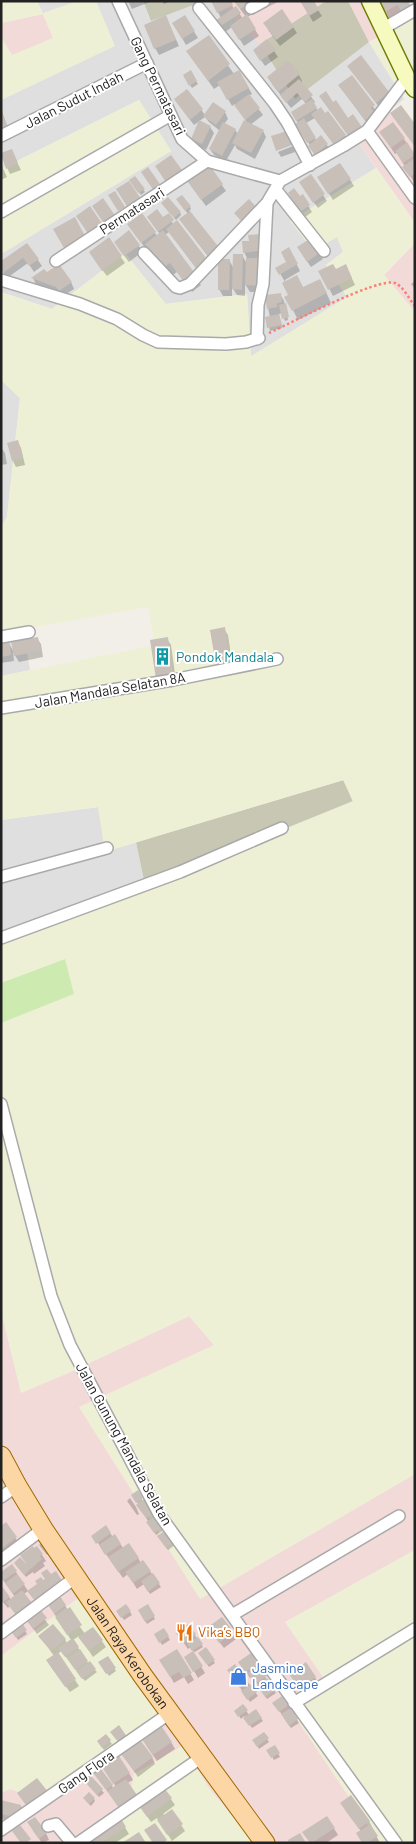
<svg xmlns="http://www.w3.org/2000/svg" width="416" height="1844" viewBox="0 0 416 1844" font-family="Barlow,sans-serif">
<rect width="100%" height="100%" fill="#f2efe9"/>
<path fill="#e0dfdf" d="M37 1H78L43 14Z
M96 1H146L144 2 151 21 204 1H219L260 44 295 99 369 42 404 99 389 111 357 140 376 168 290 221 337 236 343 252 326 265 347 297 251 357 247 294 165 304 125 253 52 309 1 292V254L171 151 139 100 1 169V100L114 46Z
M1 380 20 398 7 517 1 527Z
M23 629 30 670 1 676V633Z
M99 807 105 851 136 842 145 885 1 944V820Z"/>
<path fill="#f2dad9" d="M219 1H326L260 44Z
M348 1H396L406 22 369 42Z
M43 14 53 38 12 56 1 37V23Z
M384 104 415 147V223L357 140Z
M415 243V312L384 275Z
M1 1311 21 1392 66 1374 189 1316 214 1345 200 1599 415 1474V1550L286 1622 323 1677 286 1703 380 1843H255L211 1791 182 1746 127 1809 83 1843H1V1793L10 1789 43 1800 84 1594 1 1656Z"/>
<path fill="#c7c7b4" d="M146 1H204L151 21 144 3Z
M326 1H348L369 42 295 99 260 44Z
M344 780 353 802 145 885 136 842Z"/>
<path fill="#eef0d5" d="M1 1H37L43 13 78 1H96L115 46 1 100V37L12 55 53 38 43 14 1 23Z
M415 17V86L399 91 369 42Z
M139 100 171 151 1 254V169Z
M376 168 415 223V243L384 275 415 312V1474L200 1599 79 1407 214 1345 189 1316 66 1374 21 1393 1 1311V1023L74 994 65 959 1 983V944L353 801 343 780 105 852 98 807 1 820V676L155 645 148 607 1 633V527L7 517 20 398 1 380V292L52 309 125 253 166 304 247 294 251 356 347 297 326 265 343 252 337 237 314 251 290 221Z
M415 1550V1843H380L286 1703 323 1677 285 1622Z
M84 1594 166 1722 43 1800 10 1789 1 1793V1656Z
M182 1746 211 1791 255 1843H83L127 1809 134 1774Z"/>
<path fill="#cdebb0" d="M65 959 74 994 1 1023V983Z"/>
<path fill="#0003" d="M128 1H152L132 9Z
M162 1H171L164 4Z
M212 1H230L234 9 236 8 243 19 246 17 234 1H280L247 17 259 36 244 46 232 27 224 33 220 28 221 18Z
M301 1H312L322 16 313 22Z
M381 1H408L411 6 389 18Z
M166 17 179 46 159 55 155 48Z
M185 17 198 38 186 45 174 24Z
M293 27 297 33 280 46 268 30Z
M208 37 234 74 239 71 252 94 249 96 263 115 250 125 263 131 266 137 255 159 237 149 235 145 226 161 214 155 210 149 220 131 209 122 205 117 194 125 175 100 187 90 205 115 225 112 228 119 224 124 235 130 238 134 246 120 235 104 232 106 220 85 214 89 188 52Z
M274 51 278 57 265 66 258 56Z
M360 57 394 102 382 111 349 66Z
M190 72 198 84 192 88 184 75Z
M299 75 302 81 301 83 315 102 313 104 318 111 325 114 328 112 349 142 338 150 315 118 306 123 316 140 321 137 331 151 319 160 297 124 298 123 292 113 306 104 302 99 291 108 272 84Z
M351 77 377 112 369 126 344 92Z
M1 109 11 136 1 139Z
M210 127 214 133 206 150 196 145 192 139Z
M385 139H404L415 155V184L397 153 395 154Z
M293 146 295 152 281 157 278 152Z
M11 150 21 170 10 174 1 155Z
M1 164 7 177 1 180Z
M340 164 354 186 333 200 323 184Z
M208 165 226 191 206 206 187 180Z
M310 176 327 201 318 208 304 189Z
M135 177 145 192 141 195 131 181Z
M290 193 299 198 302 196 312 212 305 217Z
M179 202 190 207 191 209 189 211 220 251 214 264 180 220 188 214Z
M164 206 180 212 181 215 176 220Z
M168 215 202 276 169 232 165 235 201 285 192 292 177 272 170 277 148 247 146 249 128 225 155 233 157 236 160 234 152 223Z
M108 239 125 263 107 276 94 259Z
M250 242 267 256 257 258 262 266 261 292H250L245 284V296L237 295 232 287V296H223L219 289 229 260 234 269 242 255 247 264V258L244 252Z
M27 244 42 266 34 272 28 263 7 278 1 269V263Z
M139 246 142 252 129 262 119 249Z
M320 253 323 259 311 267 302 254Z
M292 255 300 271 285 280 286 282 303 288 325 290 331 303 298 320 293 310 285 282 277 268 288 262Z
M320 271 349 272 355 285 333 296Z
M46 274 71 282 74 289 63 296 61 293 36 284 33 278Z
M415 281V289L411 284Z
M280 294 284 301 288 320 285 321 282 313 279 314 282 328 270 331 267 318 270 317 268 308Z
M18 442 21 448 25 465 16 467 13 461Z
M1 447 5 453 7 464 1 465Z
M224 629 228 635 233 669 221 671 217 665 212 631Z
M37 638 41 644 43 657 19 662 13 652 14 661 1 663V643L8 642 14 652Z
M167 639 171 645 176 681 160 685Z
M137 1492 143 1501 145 1500 164 1530 156 1535 133 1495Z
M130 1498 136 1507 139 1514 137 1515 127 1501Z
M6 1524 22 1548 1 1563V1527Z
M167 1531 176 1544 168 1550 161 1540Z
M110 1533 113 1537 115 1536 123 1548 138 1558 141 1563 143 1561 161 1587 150 1594 144 1584 137 1589 128 1574 123 1578 93 1536Z
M42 1543 49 1553 47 1555 39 1545Z
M37 1547 46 1561 43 1563 45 1566 34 1574 33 1572 26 1577 17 1566H28L22 1555Z
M16 1572 28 1591 24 1594 49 1625 37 1634 25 1617 10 1606 8 1608 1 1600 9 1597 11 1600 15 1597 1 1577Z
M59 1597 85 1634 93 1628 106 1647 93 1657 79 1636 73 1640 88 1663 97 1672 85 1681 61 1651 58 1654 79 1686 70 1692 51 1667 54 1656 40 1636 65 1639 67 1644 71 1640 50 1607Z
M147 1605 155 1619 147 1624 139 1610Z
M126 1606 132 1615 124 1620 118 1611Z
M222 1619 236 1639 224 1648 213 1634Z
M21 1624 27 1634 18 1640 12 1630Z
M188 1625 203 1647 193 1653 205 1673 198 1678 186 1657 194 1652 191 1647 188 1649 181 1639Z
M164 1629 170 1640 162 1645 156 1634Z
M205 1649 215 1663 209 1667 200 1653Z
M177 1651 194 1680 188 1684 184 1677 174 1683 161 1660Z
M250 1655 276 1693 267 1699 252 1676 250 1678 240 1662Z
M107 1657 116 1671 109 1676 100 1662Z
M235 1665 258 1696 250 1702 232 1676Z
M315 1677 318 1684 303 1694 294 1681Z
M274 1703 288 1705 299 1723 291 1728Z
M243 1706 249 1715 256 1711 263 1721 252 1728 244 1716 241 1719 236 1711Z
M264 1734 269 1742 259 1749 254 1740Z
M106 1736 112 1744 104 1750 100 1744Z
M171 1742 175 1749 157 1761 146 1745Z
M275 1747 280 1757 274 1760 268 1750Z
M152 1757 155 1764 138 1777 127 1761Z
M101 1770 114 1789 116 1787 108 1773H129L133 1780 127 1783 138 1799 164 1789 175 1805 163 1814 165 1815 172 1811 185 1831 172 1841 157 1818 151 1822 140 1806 108 1792 97 1777Z
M91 1778 104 1793 99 1797 88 1785Z
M94 1799 95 1801 91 1806 86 1801Z
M1 1801 21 1806 24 1813 21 1824 1 1819Z
M345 1810 369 1821 380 1843H363L361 1831Z
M327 1817 338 1835 326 1843H311Z
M120 1819 129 1834 115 1843H94Z
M32 1829 46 1833 49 1840 42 1843Z"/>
<path fill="#c7bfb8" d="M211 1H231L233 5 217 13Z
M234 1H255L240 9Z
M300 1H314L319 10 309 16Z
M379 1H404L385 12Z
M236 6 241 13 219 27 215 21Z
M282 9 294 27 276 40 263 23Z
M247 14 256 29 239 40 230 26Z
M166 15 176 40 154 49 144 25Z
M185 15 195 31 182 39 172 23Z
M209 35 230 64 208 81 186 51Z
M267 39 276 50 260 61 253 50Z
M361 55 389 92 376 103 347 66Z
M288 60 300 74 278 92 267 77Z
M191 70 197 81 189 86 183 75Z
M239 70 249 88 227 100 217 82Z
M352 75 375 105 371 108 375 113 365 120 338 85Z
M299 79 313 95 305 102 297 93 286 103 280 95Z
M187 89 203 109 190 120 174 99Z
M326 91 333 102 336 100 348 118 353 114 362 127 349 137 319 96Z
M249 94 260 108 245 120 234 105Z
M312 99 317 108 296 121 291 112Z
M213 102 226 111 216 125 203 116Z
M401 105 415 124V147L390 113Z
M321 107 325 113 328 111 346 135 334 145 311 114Z
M1 110 8 129 1 132Z
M304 118 316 138 307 143 295 124Z
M199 120 211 126 202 144 191 139Z
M244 120 264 130 251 153 232 143Z
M223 122 236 129 222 156 209 149Z
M393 122 405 138 391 148 379 132Z
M287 131 292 145 276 151 271 136Z
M321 135 328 144 315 155 308 146Z
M407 142 415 155 403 163 395 151Z
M12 149 18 163 6 169 1 153Z
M171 155 182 170 166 182 155 166Z
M415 158V174L410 177 402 167Z
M208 163 223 184 201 200 186 179Z
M340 163 351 179 328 194 317 177Z
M148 167 162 187 154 191 141 172Z
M311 174 325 194 313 203 299 182Z
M135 176 145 189 138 193 129 180Z
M129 181 141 199 128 208 116 189Z
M294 188 300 196 303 194 310 205 300 212 288 193Z
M115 191 125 207 118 211 108 195Z
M182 195 191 206 185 211 176 199Z
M168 197 181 212 174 218 161 203Z
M103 198 116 217 105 225 92 206Z
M249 199 259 210 244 224 234 213Z
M90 206 103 225 89 235 76 216Z
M157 209 163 217 169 213 174 220 158 232 147 217Z
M190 211 221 250 210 258 179 219Z
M142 213 156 232 141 243 127 224Z
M75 217 85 236 64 248 53 229Z
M177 220 209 262 198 270 166 229Z
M129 230 140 245 124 256 114 242Z
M163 230 196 275 185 283 170 263 163 268 145 244Z
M262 234 264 250 243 253 242 241H249L248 235Z
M109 237 122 256 102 271 89 252Z
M311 238 321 252 307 262 297 247Z
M27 243 39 259 29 266 23 258 3 273 1 261Z
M289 247 298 264 279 275 275 268 286 262 281 252Z
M233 254H243L242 290 232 289Z
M246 258H259L258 286 245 285Z
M218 259H230L229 290H218Z
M59 264 72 282 59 291 56 287 31 278 44 269 47 272Z
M333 264 336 269 346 264 352 278 328 290 318 271Z
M297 275 303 287 320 279 327 293 292 311 284 297 288 295 282 283Z
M281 293 282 302 277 303V307L267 309 265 295Z
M286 303 289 317 282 319 279 305Z
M279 314 282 325 267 328 265 317Z
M18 440 23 458 12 461 7 443Z
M225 627 230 663 216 665 210 630Z
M38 637 40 651 14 656 11 641Z
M168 637 173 675 156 679 150 640Z
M9 640 11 655 1 657V642Z
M138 1490 143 1498 136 1503 131 1495Z
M145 1498 155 1512 146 1518 136 1505Z
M156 1516 163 1527 154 1533 146 1522Z
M6 1522 17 1537 1 1549V1526Z
M106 1525 111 1533 96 1544 91 1536Z
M167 1529 175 1540 166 1548 157 1536Z
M115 1534 121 1544 105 1555 99 1545Z
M129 1543 139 1558 118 1572 108 1557Z
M33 1546 34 1548 37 1546 43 1554 40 1556 42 1559 24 1575 14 1563 20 1557 28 1566 20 1555Z
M143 1560 151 1571 133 1583 125 1572Z
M12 1564 17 1571 3 1581 1 1578V1572Z
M47 1569 51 1574 56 1571 63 1582 35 1601 27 1591 37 1584 35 1581 41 1577 43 1580 45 1579 41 1573Z
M153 1573 160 1583 148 1592 141 1581Z
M17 1574 25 1584 13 1594 5 1583Z
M1 1585 10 1597 3 1602 1 1600Z
M22 1590 32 1603 16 1615 6 1602Z
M59 1595 66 1605 55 1614 47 1604Z
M126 1604 131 1611 121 1618 116 1611Z
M148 1604 155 1616 145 1622 138 1610Z
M38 1607 47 1618 33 1629 24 1617Z
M70 1607 82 1625 67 1635 55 1617Z
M222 1617 234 1632 219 1643 208 1627Z
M21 1622 27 1630 16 1638 10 1630Z
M53 1624 66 1639 51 1651 38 1636Z
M188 1624 196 1634 184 1643 176 1633Z
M93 1627 103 1640 89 1651 78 1637Z
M164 1628 169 1636 159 1643 154 1634Z
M198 1637 203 1644 192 1651 187 1644Z
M73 1638 79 1647 65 1657 58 1648Z
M206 1647 215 1660 207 1665 198 1653Z
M80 1649 88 1661 75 1670 67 1658Z
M177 1649 192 1673 183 1678 179 1672 170 1677 159 1660Z
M193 1651 203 1666 193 1672 184 1657Z
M58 1652 76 1679 65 1687 46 1660Z
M251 1653 258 1664 245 1672 238 1662Z
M108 1656 116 1668 106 1674 98 1662Z
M90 1661 96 1669 82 1679 76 1671Z
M306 1662 316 1677 299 1688 289 1674Z
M235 1664 248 1681 240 1688 227 1670Z
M260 1665 267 1676 255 1684 248 1673Z
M267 1678 275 1690 265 1697 257 1685Z
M251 1684 257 1692 247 1700 241 1691Z
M282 1696 289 1705 279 1712 272 1703Z
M243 1704 248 1710 238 1717 234 1711Z
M291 1708 298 1719 289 1726 281 1714Z
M256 1709 262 1718 249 1726 243 1718Z
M160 1724 172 1742 153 1755 141 1738Z
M119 1725 127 1737 119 1743 110 1732Z
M264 1732 269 1738 257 1747 252 1740Z
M106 1734 111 1740 102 1748 97 1741Z
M140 1740 153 1757 134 1771 121 1754Z
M275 1745 280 1753 271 1758 266 1750Z
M119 1756 130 1773 113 1784 102 1767Z
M101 1769 113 1785 106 1790 94 1774Z
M91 1776 103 1789 97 1795 85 1782Z
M37 1778 49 1793 28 1808 17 1793Z
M126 1779 139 1798 121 1811 107 1791Z
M164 1788 172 1798 147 1817 139 1806Z
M89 1792 95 1798 89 1804 83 1798Z
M351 1795 370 1821 359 1829 340 1803Z
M1 1800 21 1805 18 1818 1 1814Z
M172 1809 183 1824 167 1835 157 1820Z
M327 1816 335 1828 312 1843H310L302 1832Z
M35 1817 47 1833 39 1839 27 1822Z
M120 1817 126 1827 101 1843H93L89 1837Z
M155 1823 167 1840 164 1843H153L144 1830Z
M370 1824 378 1836 367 1843H362L356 1833Z
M20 1825 31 1839 26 1843H21L12 1831Z
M139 1832 146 1843H122Z
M300 1833 306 1843H289L288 1840Z"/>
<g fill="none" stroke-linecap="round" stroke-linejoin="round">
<defs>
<path id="street" d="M118 1 182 139 207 161 280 181 343 146 367 131 407 78
M199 8 275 104 287 122 310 165
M251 8 264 1
M384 28 415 10
M367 131 415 198
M1 136 147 63
M276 190 324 251
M1 212 171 115
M144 253 176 287 180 288 190 284 267 203 280 181
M56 261 207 161
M1 280 80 304 117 319 143 335 158 342 226 344 246 342 259 338
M257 339 258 305 263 284 267 203
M1 637 29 632
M1 708 173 680 277 659
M1 877 107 848
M1 938 180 872 282 828
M1 1104 51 1296 70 1345 159 1514 396 1843
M1 1497 17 1486
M1 1560 43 1529
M232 1615 399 1516
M1 1633 76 1577
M294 1703 415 1629
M48 1826 56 1824 72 1843
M1 1830 170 1713
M78 1843 202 1757"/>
<path id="secondary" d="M370 1 407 78 415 89"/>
<g id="primary">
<path id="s1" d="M1 1456 17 1486 43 1529 143 1676 265 1843"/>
</g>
</defs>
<use href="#street" stroke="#a9a9a9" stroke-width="14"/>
<use href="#secondary" stroke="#707d05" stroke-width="19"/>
<use href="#primary" stroke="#a06b00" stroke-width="21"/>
<path stroke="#fa8072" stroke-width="2.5" stroke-dasharray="2.5 2.5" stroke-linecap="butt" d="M269 333C289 324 378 277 395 283 403 286 409 299 415 306"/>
<use href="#street" stroke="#fff" stroke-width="11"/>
<use href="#secondary" stroke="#f7fabf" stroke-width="16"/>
<use href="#primary" stroke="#fcd6a4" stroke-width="19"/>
</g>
<defs>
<symbol id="building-bare" viewBox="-9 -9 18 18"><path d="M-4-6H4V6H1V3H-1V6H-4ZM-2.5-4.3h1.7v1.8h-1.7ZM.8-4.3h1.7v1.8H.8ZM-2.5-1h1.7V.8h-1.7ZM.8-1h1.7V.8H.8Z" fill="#0f9aa8" stroke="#fff" stroke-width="2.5" paint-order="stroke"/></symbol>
<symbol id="restaurant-bare" viewBox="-9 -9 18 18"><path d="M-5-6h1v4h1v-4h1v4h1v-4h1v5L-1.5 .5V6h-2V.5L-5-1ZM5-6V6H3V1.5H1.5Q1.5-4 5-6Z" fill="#e8710a" stroke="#fff" stroke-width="2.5" paint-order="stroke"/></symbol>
<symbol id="shop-bare" viewBox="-9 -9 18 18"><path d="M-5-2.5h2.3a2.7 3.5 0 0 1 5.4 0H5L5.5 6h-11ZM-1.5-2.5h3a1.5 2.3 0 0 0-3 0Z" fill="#3f7fe0" stroke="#fff" stroke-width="2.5" paint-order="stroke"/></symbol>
</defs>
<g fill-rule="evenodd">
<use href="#building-bare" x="150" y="644" width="25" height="25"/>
<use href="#restaurant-bare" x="172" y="1620" width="25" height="25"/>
<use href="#shop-bare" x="226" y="1664" width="25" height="25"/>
</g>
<g text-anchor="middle" stroke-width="4" stroke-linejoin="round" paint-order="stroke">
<g font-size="14" fill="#222" stroke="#fff">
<text transform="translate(158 86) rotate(64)" y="5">Gang Permatasari</text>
<text transform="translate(74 100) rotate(-27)" y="5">Jalan Sudut Indah</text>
<text transform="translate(132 211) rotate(-33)" y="5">Permatasari</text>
<text transform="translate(110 690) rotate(-10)" y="5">Jalan Mandala Selatan 8A</text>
<text transform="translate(124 1444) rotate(61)" y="5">Jalan Gunung Mandala Selatan</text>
<text dy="5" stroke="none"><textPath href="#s1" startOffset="234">Jalan Raya Kerobokan</textPath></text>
<text transform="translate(86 1772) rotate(-35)" y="5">Gang Flora</text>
</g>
<g font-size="14" fill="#0d838f" stroke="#fff" text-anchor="start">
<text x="176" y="662">Pondok Mandala</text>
</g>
<g font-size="14" fill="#c56008" stroke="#fff" text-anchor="start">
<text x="198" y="1637">Vika’s BBQ</text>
</g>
<g font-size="14" fill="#366cbe" stroke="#fff" text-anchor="start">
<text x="252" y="1673">Jasmine<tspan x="252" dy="16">Landscape</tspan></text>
</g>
</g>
<rect width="416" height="1844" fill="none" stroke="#222222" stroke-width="5"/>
</svg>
